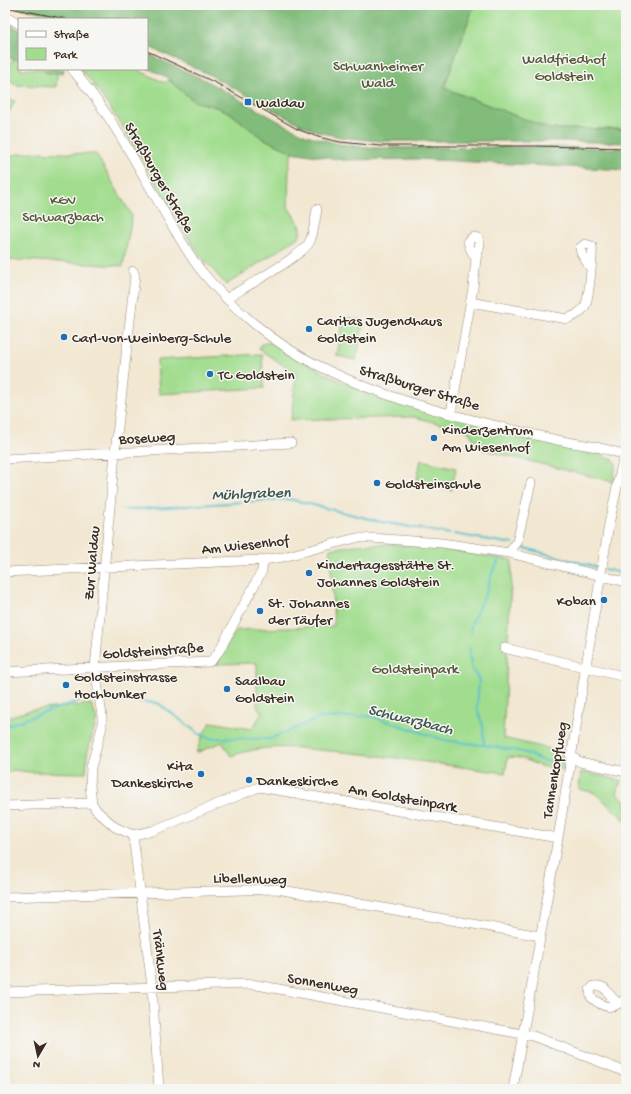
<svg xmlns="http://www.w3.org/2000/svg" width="631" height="1094" viewBox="0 0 631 1094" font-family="'Gochi Hand',sans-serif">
<rect width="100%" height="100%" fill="#f6f6f2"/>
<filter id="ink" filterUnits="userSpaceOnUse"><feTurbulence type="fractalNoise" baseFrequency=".025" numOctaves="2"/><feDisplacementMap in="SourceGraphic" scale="8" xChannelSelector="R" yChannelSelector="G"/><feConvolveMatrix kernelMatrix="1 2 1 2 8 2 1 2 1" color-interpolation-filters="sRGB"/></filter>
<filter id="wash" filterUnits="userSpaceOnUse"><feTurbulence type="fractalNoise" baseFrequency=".012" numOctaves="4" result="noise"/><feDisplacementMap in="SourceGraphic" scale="16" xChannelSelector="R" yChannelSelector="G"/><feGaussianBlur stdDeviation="0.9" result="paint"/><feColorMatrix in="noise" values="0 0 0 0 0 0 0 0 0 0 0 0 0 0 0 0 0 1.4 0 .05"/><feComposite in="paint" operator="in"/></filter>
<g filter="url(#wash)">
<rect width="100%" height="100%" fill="#f2e7d1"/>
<path fill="#a2dd8f" stroke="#6e8456" d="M474 5H626V129H550L444 88Z
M18 57 19 69H58L56 87 16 85 5 75 7 64Z
M80 69H136L165 83 168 80 207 104 229 112 262 138 292 152 289 165 288 207 301 227 300 236 226 285 195 249 120 122 91 81Z
M5 96 15 101 5 120Z
M33 152 96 154 132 216 123 266 23 260H5V156Z
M344 317 364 321 356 360 337 356Z
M272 342 324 373 353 386 513 432 604 455 603 457 612 459 616 463 613 482 481 449 468 431 414 417 291 420 296 374 259 349 261 344Z
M262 354 264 388 159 394 157 360Z
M421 460 456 468 452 490 416 483Z
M394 544 437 548 512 560 503 738 563 752 561 761 565 762 564 770 540 766 521 758 508 757 505 773C451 766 397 757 342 752 302 749 270 742 231 756L222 742 196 753 203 734 211 722 252 729 262 713 257 706V663L216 664 237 630 334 626 330 549 356 545Z
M91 704 97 719 87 754 86 773 29 772 13 770 5 773 6 802H5V718L31 710Z
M581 772 621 780 617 794 626 801V821L595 793 579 789Z"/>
<path fill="#81bc7a" stroke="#5e734c" d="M5 5H474L444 88 550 129H626V143L560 141H379L340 137 319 132 300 124 208 74 147 46V19H74Z
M5 21 19 30V60L5 57Z
M147 54 205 80 278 121 306 135 339 144 369 148 559 147 626 149V170L418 159 343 160 292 152 262 138 229 112 216 107 196 102 191 99 171 82 167 77 147 68Z
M42 69H64L63 73H46Z"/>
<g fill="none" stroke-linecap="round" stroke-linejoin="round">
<path stroke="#53c0ca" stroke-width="2" d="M122 510 289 499 382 522 450 534
M454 534 513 544
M517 546 600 568
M604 569 626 574
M471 633V624L486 593 492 573 500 558
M470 648 469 654 472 669 479 680 477 708 483 726 484 745
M102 699 158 703 199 734 210 738 270 739 319 718 371 716 444 740 497 747 523 752 541 760 565 764
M5 726 87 698 97 699"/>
</g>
</g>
<g filter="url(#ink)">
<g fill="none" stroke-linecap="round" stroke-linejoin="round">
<defs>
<path id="minor" d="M5 15 19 24
M72 69C87 87 102 106 114 126 136 161 155 197 176 232 183 244 190 256 199 268 229 306 274 344 317 365 389 402 474 421 553 439 565 442 578 444 591 446 603 448 615 452 626 455
M227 298C242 289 302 256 309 243 314 234 315 220 317 209
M470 302 567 319C574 316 581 313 585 306 589 300 593 254 592 246L585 244 580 248 581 253 591 269
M451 413 473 288 476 259 480 244 478 238 473 237 468 241 470 248 476 259
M5 459 291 443
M509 553 517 542 531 483
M5 572 263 560 283 557 356 538H371L442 543 509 553 626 582
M504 648 626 677
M5 672 209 662 212 660 219 651 262 571 263 560
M570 755 580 762 626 772
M5 806 92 803
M133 835 115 827 96 810 92 803 90 786 91 767 102 727V716L95 668 115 453 135 276 133 271
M133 835 152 831 259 787 558 838
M133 835 152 987 159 1089
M5 897 277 889 540 936
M5 992 250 984 257 985 533 1036 626 1072
M620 1003C607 999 610 984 594 986L590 990 591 997C604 1009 613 1010 626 998
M513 1089 558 838 609 524 624 455"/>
</defs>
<use href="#minor" stroke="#968878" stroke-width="10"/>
<use href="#minor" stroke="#fff" stroke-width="9"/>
<path stroke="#3b2a1e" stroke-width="1" d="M5 7 66 19
M147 51 216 83 297 129 318 137 340 142 381 146H535L626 148"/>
</g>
</g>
<g fill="#1f6fb2" stroke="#f6f6f2" stroke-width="1.5">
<rect x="244" y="98" width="8" height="8" rx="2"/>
<circle cx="309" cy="329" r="4"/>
<circle cx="64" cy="337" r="4"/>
<circle cx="210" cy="374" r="4"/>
<circle cx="434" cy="438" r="4"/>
<circle cx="377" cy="483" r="4"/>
<circle cx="309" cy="573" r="4"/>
<circle cx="604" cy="600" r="4"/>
<circle cx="260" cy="611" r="4"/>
<circle cx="66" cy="685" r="4"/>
<circle cx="227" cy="689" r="4"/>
<circle cx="201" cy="774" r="4"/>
<circle cx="249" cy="780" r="4"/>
</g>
<g text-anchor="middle" stroke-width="3" stroke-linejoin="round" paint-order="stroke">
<g font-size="15" fill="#55573a" stroke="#f6f6f2">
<text x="564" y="63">Waldfriedhof<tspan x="564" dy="17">Goldstein</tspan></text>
<text x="378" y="70">Schwanheimer<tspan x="378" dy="17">Wald</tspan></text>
<text x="63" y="204">KGV<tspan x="63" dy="17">Schwarzbach</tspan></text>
<text x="415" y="673">Goldsteinpark</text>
</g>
<g font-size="15" fill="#3b2a1e" stroke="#f6f6f2" text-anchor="start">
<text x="256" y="107">Waldau</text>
<text x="317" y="325">Caritas Jugendhaus<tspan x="317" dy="17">Goldstein</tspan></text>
<text x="72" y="342">Carl-von-Weinberg-Schule</text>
<text x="218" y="379">TC Goldstein</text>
<text x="442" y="434">Kinderzentrum<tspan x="442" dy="17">Am Wiesenhof</tspan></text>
<text x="385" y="488">Goldsteinschule</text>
<text x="317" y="569">Kindertagesstätte St.<tspan x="317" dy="17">Johannes Goldstein</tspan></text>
<text x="596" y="605" text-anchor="end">Koban</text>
<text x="268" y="607">St. Johannes<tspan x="268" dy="17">der Täufer</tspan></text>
<text x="74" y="681">Goldsteinstrasse<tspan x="74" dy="17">Hochbunker</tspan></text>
<text x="235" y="685">Saalbau<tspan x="235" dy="17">Goldstein</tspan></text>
<text x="193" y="770" text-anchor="end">Kita<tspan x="193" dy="17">Dankeskirche</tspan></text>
<text x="257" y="785">Dankeskirche</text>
</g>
<g font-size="15" fill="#3b2a1e" stroke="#f6f6f2">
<text transform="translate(160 177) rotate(60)" y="5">Straßburger Straße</text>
<text transform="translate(420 387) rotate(17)" y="5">Straßburger Straße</text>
<text transform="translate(147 437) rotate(-3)" y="5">Boseweg</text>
<text transform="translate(245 544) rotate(-6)" y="5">Am Wiesenhof</text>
<text transform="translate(91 563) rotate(-85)" y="5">Zur Waldau</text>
<text transform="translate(153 650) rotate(-4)" y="5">Goldsteinstraße</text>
<text transform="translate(554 770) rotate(-81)" y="5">Tannenkopfweg</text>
<text transform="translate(403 797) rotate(10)" y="5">Am Goldsteinpark</text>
<text transform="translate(250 878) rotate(1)" y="5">Libellenweg</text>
<text transform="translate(162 960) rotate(83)" y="5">Tränkweg</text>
<text transform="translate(323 983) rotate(10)" y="5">Sonnenweg</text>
</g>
<g font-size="16" font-style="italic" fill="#425752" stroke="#f6f6f2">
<text transform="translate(251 492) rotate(-2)" y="6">Mühlgraben</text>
<text transform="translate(411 718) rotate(14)" y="6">Schwarzbach</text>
</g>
</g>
<rect width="631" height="1094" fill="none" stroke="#f6f6f2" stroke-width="20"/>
<rect x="18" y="18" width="130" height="52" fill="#f6f6f2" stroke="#aba49d"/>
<rect x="26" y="31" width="20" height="6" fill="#ffffff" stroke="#aba49d"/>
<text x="54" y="38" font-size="12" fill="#3b2a1e">Straße</text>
<rect x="26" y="48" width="20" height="12" fill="#a2dd8f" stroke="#aba49d"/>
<text x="54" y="58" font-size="12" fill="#3b2a1e">Park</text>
<g transform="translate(38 1056) rotate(189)" stroke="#f6f6f2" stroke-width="3" paint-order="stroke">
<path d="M0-3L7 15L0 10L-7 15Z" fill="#3b2a1e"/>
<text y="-6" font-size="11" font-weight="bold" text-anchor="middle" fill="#3b2a1e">N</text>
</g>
</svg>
